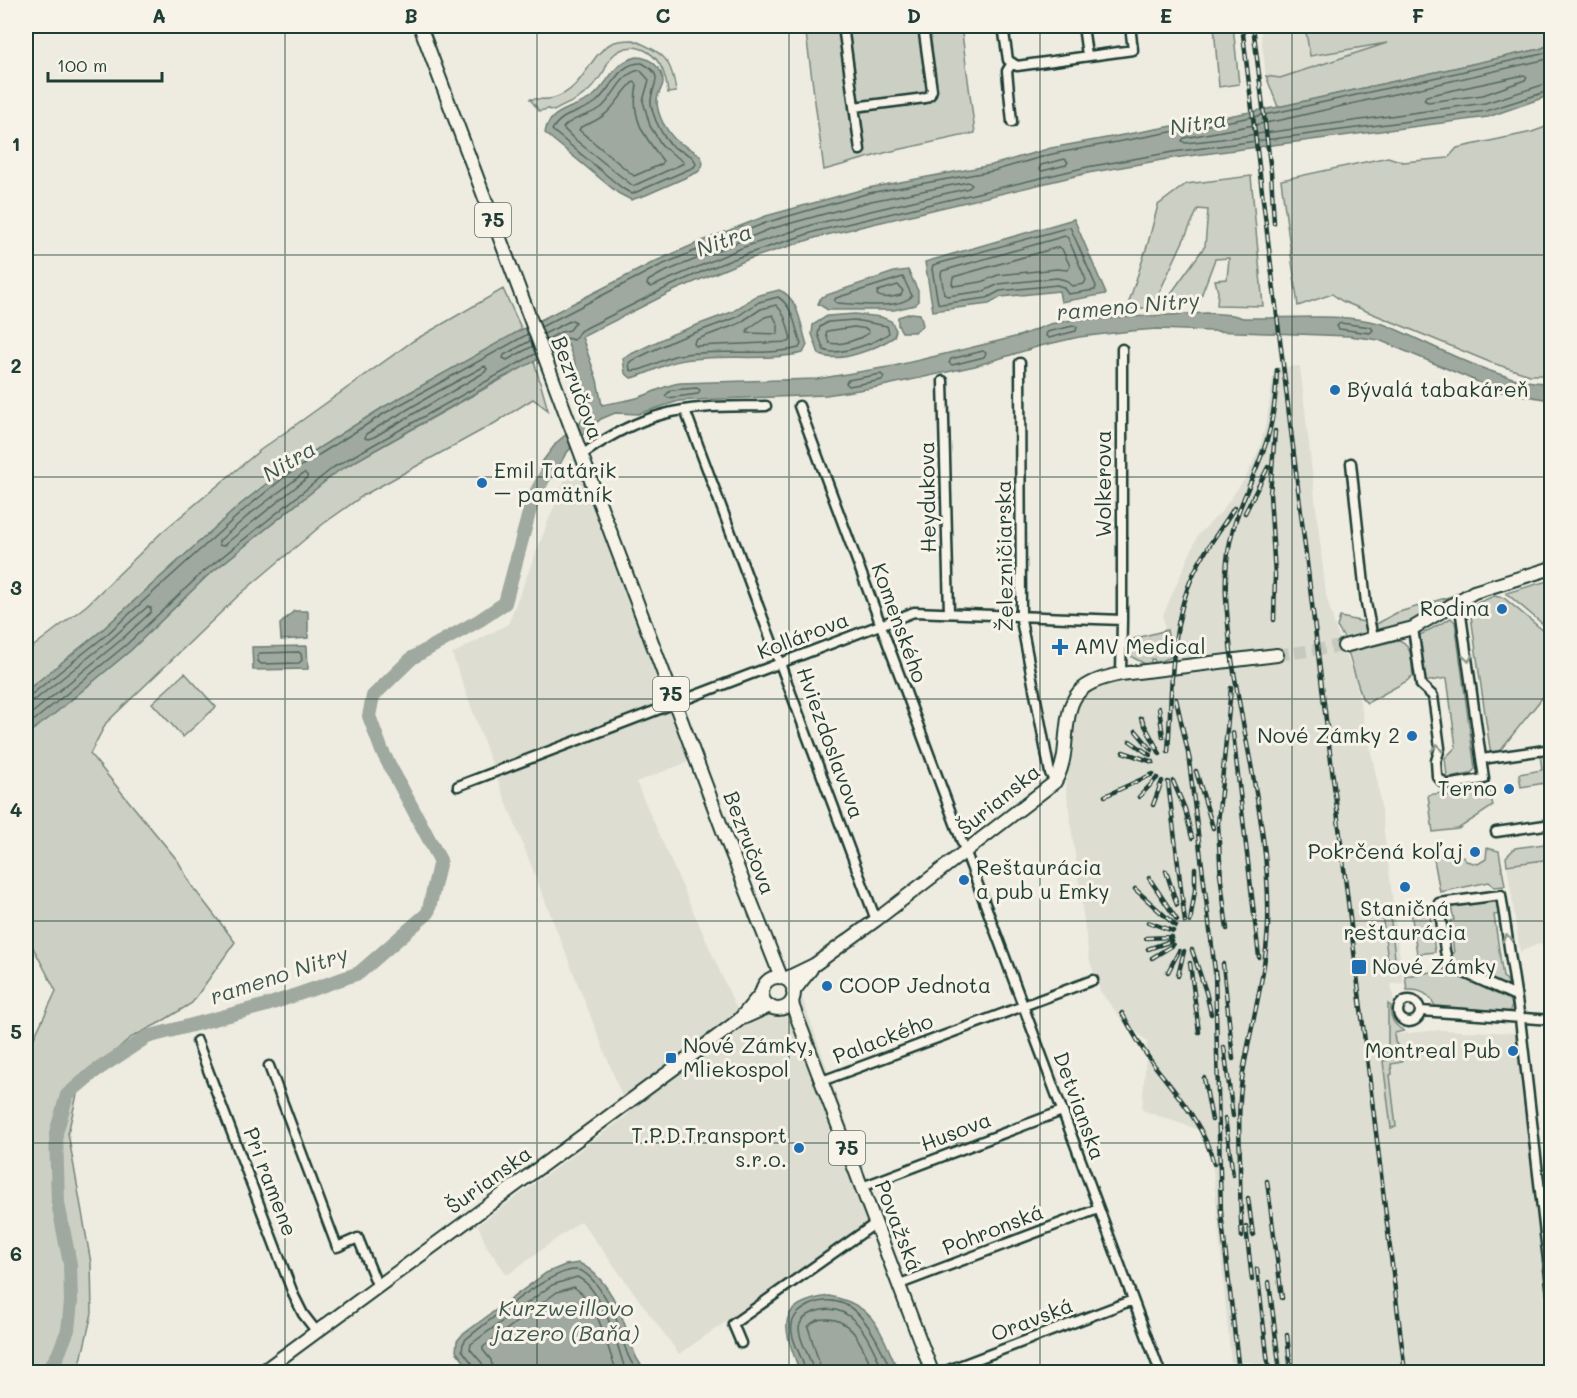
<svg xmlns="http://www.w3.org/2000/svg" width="1577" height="1398" viewBox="0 0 1577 1398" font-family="Mali,sans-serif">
<rect width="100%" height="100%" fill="#eeece1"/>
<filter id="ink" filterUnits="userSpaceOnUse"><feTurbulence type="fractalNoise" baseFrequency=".0167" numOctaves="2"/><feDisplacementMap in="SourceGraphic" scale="12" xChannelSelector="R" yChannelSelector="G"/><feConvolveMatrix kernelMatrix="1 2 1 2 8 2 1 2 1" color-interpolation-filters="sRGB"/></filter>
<g filter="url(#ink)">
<path fill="#ddddd2" d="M1260 26H1430L1387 44 1280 78 1266 76Z
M1300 366 1326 595 1336 630 1354 675 1378 784 1403 983 1391 984 1399 1034 1440 1030 1517 1033 1551 1315V1372H1253L1251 1362 1231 1363 1212 1159 1199 1130 1142 1110 1147 1041 1122 1020 1100 991 1089 958 1066 788 1075 712 1080 702 1096 686 1120 678 1168 671 1163 615 1198 535 1221 512 1246 477 1260 447 1267 419 1274 368Z
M582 435 704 756 636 782 737 1010 803 1000 877 1210 871 1222 679 1354 581 1221 507 1275 486 1245 478 1225 629 1114 496 776 452 654 508 624Z
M1551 859V942L1536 945 1520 952 1507 865Z"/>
<path fill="#cccfc4" stroke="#76867c" stroke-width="1.5" d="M805 26H961L975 133 888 152 824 170Z
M1214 26H1233L1239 84 1219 87Z
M1305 26H1551V44L1540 49 1278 107 1266 76 1280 78 1387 43 1310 56Z
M633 40C663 52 672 59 676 92L668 93C666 77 662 61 648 52 634 43 617 47 608 62 606 66 605 71 602 74 598 81 590 91 583 95 575 102 563 105 554 111L548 109 539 111 530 99C537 99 547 100 554 98 584 89 588 57 610 44 617 40 626 40 633 40Z
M1551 125V375H1530L1492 363 1342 301 1332 294 1298 306 1281 180 1388 157 1403 162 1448 158 1457 148 1532 132Z
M1251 176 1263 306 1217 305 1218 292 1215 280 1227 279 1229 258 1215 259 1198 304 1162 306 1205 246 1208 210 1198 209 1152 308H1127L1148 243 1158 205 1186 184Z
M503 289 522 330 382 408 284 470 241 504 101 631 26 691V652L87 605 162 532 259 451 413 341Z
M534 361 548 410 533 399 495 423 364 495 323 524 238 596 106 723 90 754 178 861 192 886 235 942 192 1003 161 1022 130 1038 80 1082 68 1133 91 1263 92 1313 80 1365 74 1372H26V1055L56 991 26 934V735L53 715 131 650 206 577 338 471Z
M1551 580H1552L1551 631 1506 593Z
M1452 596C1429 613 1408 625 1380 633L1376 631 1375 625 1396 613Z
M1494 596 1504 598 1551 637V687L1497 754 1491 756 1470 609 1475 604Z
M1340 617 1364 622 1367 632 1365 637 1346 641 1337 627Z
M1451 618 1455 622 1475 769 1470 774 1449 778 1447 777 1445 758 1456 747 1447 678 1424 682 1417 643 1420 635Z
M1167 630 1172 657 1155 663 1154 659H1151V664H1145L1132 657 1128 642 1133 639Z
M1399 640C1413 645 1411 662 1413 675L1407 681 1367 703 1362 698 1348 652Z
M185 673 216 707 183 737 152 703Z
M1551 752V782L1521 787 1519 774 1542 770 1540 754Z
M1490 792 1493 806 1458 829 1433 832 1428 795 1440 793 1441 797Z
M1551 843V859L1507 865 1506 857 1515 848Z
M1487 848 1499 851 1505 886 1494 887 1489 882 1440 892 1433 854 1444 853 1463 857 1466 861 1478 864 1486 859Z
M1493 900 1499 905 1500 914 1494 915 1503 977 1507 980 1512 1006 1509 1012 1435 1006C1429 994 1421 989 1407 990L1405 976 1445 970 1448 954 1454 953 1450 921 1454 920 1451 906Z
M1429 909 1435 952 1417 954 1411 911Z
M1390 913 1396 967 1389 968 1382 914Z
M1388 1004 1391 1006C1389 1018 1394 1025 1404 1031L1394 1033 1395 1042 1399 1048 1395 1050 1400 1055 1402 1062 1391 1064 1392 1074 1390 1075 1396 1127 1391 1128 1383 1061 1388 1060Z"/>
<path fill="#9fa99f" stroke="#6c7e74" stroke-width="1.5" d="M1551 44V95L1488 117 1173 158 1088 173 818 237 749 259 673 291 582 337 597 380 602 405C615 402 628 401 640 397 654 392 666 385 680 383L817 379 894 366 949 353 1019 336 1050 324 1072 320 1207 313 1233 315 1243 318C1289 319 1338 312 1383 324 1434 344 1497 384 1551 383V400L1502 392 1379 340 1349 336 1157 329 1131 331 1079 337 1040 346 975 366 878 387 826 395 694 400 679 401 638 414 615 413 601 419 582 435 565 455 553 477 539 466 557 442 580 423 587 412 588 400 568 344 500 379 338 471 206 577 131 650 53 715 26 735V691L101 631 241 504 284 470 382 408 519 331 656 261 702 241 766 216 868 188 992 165 1051 148 1278 107 1540 49Z
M637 57C650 57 664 69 663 83 662 89 657 94 657 101 657 107 660 117 663 123 667 129 671 137 677 141 686 148 714 156 698 172L646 195 631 200 618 193 545 133C548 109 577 108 592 97 610 83 611 63 637 57Z
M1074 219 1106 294 1061 302 1059 291 1001 297 989 304 933 311 925 262Z
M908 270 918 291V302L915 305 894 310H828L818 304 821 297 894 272Z
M779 290C799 297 801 328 807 345L803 353C763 362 720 353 679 361 662 364 648 375 631 378L625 373 623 358 627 356 673 334 732 312 756 296Z
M911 313 920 314 923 325 915 332H902L898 325V317Z
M855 314 881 317 891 321 896 330 894 337C877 348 838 365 819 354L812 334 813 325 827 316Z
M294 611H308V638L281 640 280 624Z
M307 646 308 669 253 670 252 647Z
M579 1263C604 1275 619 1306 627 1331 634 1349 633 1358 647 1372H472L456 1351 457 1341 462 1335 546 1273 565 1265Z
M829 1296C877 1305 880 1333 899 1372H800C785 1331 771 1304 829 1296Z"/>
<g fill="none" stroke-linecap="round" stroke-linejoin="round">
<path stroke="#52685f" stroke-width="1.5" d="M1552 58 1281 120 1184 138 1182 141 1185 143 1221 139 1485 103 1552 82
M642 63C668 77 650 85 651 103 651 109 654 115 656 121 660 130 666 142 675 148 683 153 693 153 696 164L694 167 632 194 622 188 552 130C562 112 581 113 596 102 612 89 618 62 642 63Z
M640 70 649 80 643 101 650 126 663 147 684 162 682 164 633 186 573 138 563 128C572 117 590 116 602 107 615 95 621 73 640 70Z
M1524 75 1527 77 1525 80 1483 95 1428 102 1424 100 1426 96Z
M632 83 635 82 637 85C630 118 644 136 663 161L662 164 634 176 579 130 581 127C613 115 611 106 632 83Z
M1065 159 1068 162 1066 165 1042 171 1039 169 1041 165Z
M968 182 972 185 969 188 815 224 744 247 651 287 647 285 648 281 662 273 770 229 871 201Z
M1070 227 1096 286 1095 290 1068 294 1063 287 1057 285 1000 291 987 298 941 304 938 303 932 269 933 265Z
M1065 236 1068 238 1086 280 1084 284 1072 286 1065 280 1057 278 999 284 984 291 947 296 944 294 941 274 942 271Z
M1059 247 1062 249 1070 266 1068 270 1057 269 998 275 981 282 954 286 952 284 953 277Z
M903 277 912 296C899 310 856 304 837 303L834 301 836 298Z
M898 285 903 291 901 295C894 297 883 299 877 295L878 291Z
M778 297C794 307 795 328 801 344L799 348C760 357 718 348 678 355 665 357 640 374 630 370L629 363 631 361 675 340 735 318 759 302Z
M776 305C786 314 787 326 791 339L789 342 696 346 694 344 695 340 738 324 761 309Z
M773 315 778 325V334L747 333 748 329 765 317Z
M854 320 887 326 889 333C878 342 837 357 824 350L818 334 820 327 828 322Z
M1340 323 1371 327 1373 330 1370 333 1339 329 1337 326Z
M1073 326 1077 327 1076 331 1049 338 1046 336 1047 332Z
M541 327 659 266 704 247 768 222 869 193 993 171 1052 154 1279 112 1542 54 1552 50
M854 327 867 329 869 333C858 340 841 346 829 343L826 334 827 331Z
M544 334 572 320 576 322 570 330 561 332 546 340
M530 341 504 355 503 358 507 360 533 346
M549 347 566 338 574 340 580 331 670 286 708 269 747 254 817 231 1087 167 1173 152 1486 111 1552 90
M983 351 986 353 984 357 952 365 949 363 951 359Z
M485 366 487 369 485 372 374 437 368 439 365 438 366 434 437 392Z
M881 374 884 377 882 380 849 386 846 383 848 380Z
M697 388 700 390 698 394 668 398 665 396 671 390Z
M304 473 307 475V478L223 546 219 545V541L250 514Z
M299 652 301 654 302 660 299 663 261 664 258 661V655L261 653Z
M26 695 32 694 105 636 245 509 287 475 385 413 528 334
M26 702 36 699 109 641 147 607 151 608V612L121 640 26 718
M26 727 126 645 202 573 334 467 535 354
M476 1372 475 1367 462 1350 463 1344 466 1339C487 1323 552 1267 577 1270 591 1271 609 1302 614 1314 623 1333 624 1358 639 1372
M484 1372 482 1363 470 1349 471 1344 552 1285 577 1277C601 1287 617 1342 624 1366L628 1372
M493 1372 491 1360 483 1350V1347L557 1292 574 1287C601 1306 605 1344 617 1372
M805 1372C804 1357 789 1340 792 1324 794 1314 802 1309 810 1305 857 1285 877 1341 892 1372
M813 1372C812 1357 799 1343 799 1328 800 1319 807 1315 814 1312 855 1297 871 1345 884 1372
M822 1372 808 1327C812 1322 818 1319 825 1319 854 1317 864 1351 874 1372"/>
<path stroke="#9fa99f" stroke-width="14" d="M47 1372 58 1355 68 1330 71 1302 70 1264 58 1203 56 1133 67 1095 94 1072 147 1037 267 1005 359 973 428 913 440 860 382 751 369 716 373 696 412 658 480 620 505 603 533 498 556 456"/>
<path stroke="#c5c9be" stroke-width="12" stroke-dasharray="12 6" stroke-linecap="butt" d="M1277 655 1344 646"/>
<defs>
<path id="street" d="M843 26 860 150
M1003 26 1008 60 1017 66 1133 50 1130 26
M1083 26 1087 55
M854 107 925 98 930 95 932 90 923 26
M1012 122 1007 71 1012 63
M1020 363 1021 620 1050 773 1055 782
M943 381 949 613
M799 406 1160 1372
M685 410 876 920
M586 452C609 436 637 421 664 414 696 405 733 407 766 406
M1351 463 1366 603 1373 638
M1122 620V349
M1413 628 1421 685 1433 696 1440 748 1436 761 1437 776 1445 785 1484 779 1459 601
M1482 759 1552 749
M458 786 914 612 1122 620 1121 674
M1496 832 1552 824
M1516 996 1449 966 1445 951 1439 903 1501 895 1520 1019 1552 1294
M1398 1011a11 11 0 1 1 22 0a11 11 0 1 1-22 0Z
M1421 1011 1552 1020
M197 1041 294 1296 303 1314 317 1332
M269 1066 337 1247 358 1238 378 1287
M822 1081 1093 980
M862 1187 1062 1111
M900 1284 1098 1209
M741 1343 733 1324 876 1223
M943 1372 1133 1300"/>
<path id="secondary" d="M1344 646 1413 628 1474 592 1552 568
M785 979 814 965 876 920 1055 782C1062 770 1064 759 1065 746 1069 699 1071 684 1121 674L1277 655
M793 992 811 969
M743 1018 770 1006
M262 1372 722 1033 739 1020 762 992"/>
<path id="primary" d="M420 26 723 831 781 977
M762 993a16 16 0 1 1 32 0a16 16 0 1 1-32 0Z
M792 1000 793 1007 932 1372"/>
</defs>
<use href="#street" stroke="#1f3d34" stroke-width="13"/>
<use href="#secondary" stroke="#1f3d34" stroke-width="16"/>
<use href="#primary" stroke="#1f3d34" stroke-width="16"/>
<use href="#street" stroke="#f7f3e8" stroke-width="8"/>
<use href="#secondary" stroke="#f7f3e8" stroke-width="12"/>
<use href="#primary" stroke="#f7f3e8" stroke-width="12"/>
<defs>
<path id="rail" d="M1242 26 1405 1372
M1253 26 1271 172 1274 223
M1245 513 1268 467
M1274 620 1275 575 1270 494 1275 431
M1230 645C1242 738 1271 830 1268 925 1266 975 1251 1024 1243 1073 1238 1102 1239 1131 1240 1160 1240 1186 1240 1211 1242 1237
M1231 652C1227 615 1222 579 1230 542 1237 507 1255 476 1266 443 1274 419 1276 394 1277 370
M1176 699 1190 761
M1159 708 1163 737
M1141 718 1160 754
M1136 731 1152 750
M1233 733 1259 957
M1130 741 1150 755
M1123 752 1153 762
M1168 752C1172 695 1169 628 1193 575 1204 550 1220 531 1234 508
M1188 753 1216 979
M1196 771 1213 828
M1173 781 1185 809 1192 838
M1168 782 1185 922
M1105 796 1153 774
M1139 797 1157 778
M1153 805 1162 781
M1166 871 1177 905
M1220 873 1227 929
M1149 878 1177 920
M1221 881 1218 823 1231 688
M1135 889 1176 926
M1148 922 1173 931
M1190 922 1195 890V868
M1146 938 1172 937
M1148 949 1171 941
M1192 950 1206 992 1211 1014
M1152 958 1173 945
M1190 963 1199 1032
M1223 964 1233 1059
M1168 972 1179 951
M1215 972 1221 1212 1239 1372
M1178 976 1184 951
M1122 1013C1131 1029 1140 1046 1151 1061 1176 1094 1203 1122 1214 1164
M1224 1047 1233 1116
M1204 1078 1212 1120
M1225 1118 1233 1175
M1267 1181 1282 1298
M1248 1198 1253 1235
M1246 1227 1252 1280
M1257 1269 1269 1372
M1269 1282 1280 1372
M1287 1335 1291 1372"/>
</defs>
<use href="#rail" stroke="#1f3d34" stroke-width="4.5"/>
<use href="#rail" stroke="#f7f3e8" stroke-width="2" stroke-dasharray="7" stroke-linecap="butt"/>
</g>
<defs><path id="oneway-chevron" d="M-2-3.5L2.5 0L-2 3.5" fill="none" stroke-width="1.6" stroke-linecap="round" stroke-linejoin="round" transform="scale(1.5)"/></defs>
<g stroke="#8b988e">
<use href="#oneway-chevron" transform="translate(1468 658) rotate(82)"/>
<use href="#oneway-chevron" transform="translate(1437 748) rotate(-86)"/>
<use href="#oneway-chevron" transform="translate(1507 938) rotate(-99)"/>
</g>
</g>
<path fill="none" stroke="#1f3d34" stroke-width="1.5" stroke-opacity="0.55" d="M285 26V1372M537 26V1372M789 26V1372M1040 26V1372M1292 26V1372M26 255H1552M26 477H1552M26 699H1552M26 921H1552M26 1143H1552"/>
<g fill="#1f6fb2" stroke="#f7f3e8" stroke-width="2">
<circle cx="1335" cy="390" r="6"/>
<circle cx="482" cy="483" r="6"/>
<circle cx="1502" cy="609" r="6"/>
<path d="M1057 638h6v6h6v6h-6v6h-6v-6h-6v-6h6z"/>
<circle cx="1412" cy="736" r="6"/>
<circle cx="1509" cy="789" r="6"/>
<circle cx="1475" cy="852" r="6"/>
<circle cx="964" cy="880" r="6"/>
<circle cx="1405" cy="887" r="6"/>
<rect x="1351" y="959" width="16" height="16" rx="3"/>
<circle cx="827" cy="986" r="6"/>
<circle cx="1513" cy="1051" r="6"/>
<rect x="665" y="1052" width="12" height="12" rx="3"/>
<circle cx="799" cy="1148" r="6"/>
</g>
<g text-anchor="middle" stroke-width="6" stroke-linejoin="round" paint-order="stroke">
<g fill="#f7f3e8" stroke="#60746a" stroke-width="1.5">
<rect x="475" y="203" width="36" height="34" rx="4.5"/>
<rect x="653" y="677" width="36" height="34" rx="4.5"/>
<rect x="829" y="1131" width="36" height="34" rx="4.5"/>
</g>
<g font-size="20" font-weight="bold" fill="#1f3d34">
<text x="493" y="227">75</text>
<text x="671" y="701">75</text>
<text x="847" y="1155">75</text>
</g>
<g font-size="21" fill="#1f3d34" stroke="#f7f3e8">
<text transform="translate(577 388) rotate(69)" y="7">Bezručova</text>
<text transform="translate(1104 484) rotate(-90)" y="7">Wolkerova</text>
<text transform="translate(928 497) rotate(-91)" y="7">Heydukova</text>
<text transform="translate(1005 556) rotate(-91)" y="7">Železničiarska</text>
<text transform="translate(899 623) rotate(70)" y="7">Komenského</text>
<text transform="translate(803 636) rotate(-21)" y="7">Kollárova</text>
<text transform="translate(830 743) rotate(70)" y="7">Hviezdoslavova</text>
<text transform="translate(999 800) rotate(-39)" y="7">Šurianska</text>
<text transform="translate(749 843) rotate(69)" y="7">Bezručova</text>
<text transform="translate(883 1039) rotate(-21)" y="7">Palackého</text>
<text transform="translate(1079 1106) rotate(70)" y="7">Detvianska</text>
<text transform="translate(956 1132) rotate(-21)" y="7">Husova</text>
<text transform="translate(489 1180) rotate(-36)" y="7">Šurianska</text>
<text transform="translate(270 1182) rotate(69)" y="7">Pri ramene</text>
<text transform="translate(898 1226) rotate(69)" y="7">Považská</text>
<text transform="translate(993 1230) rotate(-21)" y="7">Pohronská</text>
<text transform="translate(1032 1320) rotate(-21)" y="7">Oravská</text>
</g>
<g font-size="21" fill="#1f3d34" stroke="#f7f3e8" text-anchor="start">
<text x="1347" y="397">Bývalá tabakáreň</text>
<text x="494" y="478">Emil Tatárik<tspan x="494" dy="24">– pamätník</tspan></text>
<text x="1490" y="616" text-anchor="end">Rodina</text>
<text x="1074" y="654">AMV Medical</text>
<text x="1400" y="743" text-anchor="end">Nové Zámky 2</text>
<text x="1497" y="796" text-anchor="end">Terno</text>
<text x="1463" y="859" text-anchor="end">Pokrčená koľaj</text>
<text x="976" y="875">Reštaurácia<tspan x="976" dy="24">a pub u Emky</tspan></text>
<text x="1405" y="916" text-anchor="middle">Staničná<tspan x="1405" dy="24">reštaurácia</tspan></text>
<text x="1372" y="974">Nové Zámky</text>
<text x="839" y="993">COOP Jednota</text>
<text x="683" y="1053">Nové Zámky,<tspan x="683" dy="24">Mliekospol</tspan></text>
<text x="1501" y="1058" text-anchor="end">Montreal Pub</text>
<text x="787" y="1143" text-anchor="end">T.P.D.Transport<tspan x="787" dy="24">s.r.o.</tspan></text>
</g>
<g font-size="22" font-style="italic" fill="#3f584f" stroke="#f7f3e8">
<text transform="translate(1198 123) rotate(-9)" y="8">Nitra</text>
<text transform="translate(724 240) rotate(-20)" y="8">Nitra</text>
<text transform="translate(1128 306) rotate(-5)" y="8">rameno Nitry</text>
<text transform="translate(289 461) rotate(-31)" y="8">Nitra</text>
<text transform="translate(279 975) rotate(-18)" y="8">rameno Nitry</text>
<text x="566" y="1316">Kurzweillovo<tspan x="566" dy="25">jazero (Baňa)</tspan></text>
</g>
</g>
<rect width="1577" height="1398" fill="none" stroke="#f7f3e8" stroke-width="66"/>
<path d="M48 72v9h114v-9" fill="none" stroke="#1f3d34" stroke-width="3"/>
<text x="57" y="72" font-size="18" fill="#1f3d34" stroke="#f7f3e8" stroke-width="4.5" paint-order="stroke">100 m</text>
<rect x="33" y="33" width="1511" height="1332" fill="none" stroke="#1f3d34" stroke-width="2"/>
<g font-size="20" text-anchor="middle" font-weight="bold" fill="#1f3d34">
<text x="159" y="23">A</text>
<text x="411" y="23">B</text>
<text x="663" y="23">C</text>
<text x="914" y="23">D</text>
<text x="1166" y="23">E</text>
<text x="1418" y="23">F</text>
<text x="16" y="151">1</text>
<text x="16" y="373">2</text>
<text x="16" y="595">3</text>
<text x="16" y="817">4</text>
<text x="16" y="1039">5</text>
<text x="16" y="1261">6</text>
</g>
</svg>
